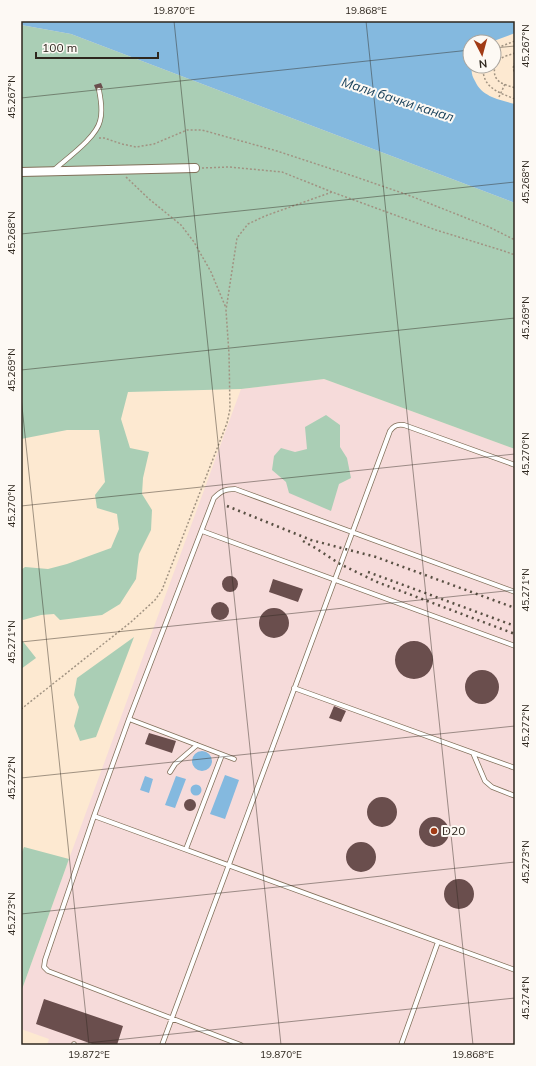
<svg xmlns="http://www.w3.org/2000/svg" width="536" height="1066" viewBox="0 0 536 1066" font-family="Mulish,sans-serif">
<rect width="100%" height="100%" fill="#fde9d1"/>
<path fill="#f6dbda" d="M324 379 515 449V1045H47L49 1039 21 1029V992L69 859 241 389Z"/>
<path fill="#aaceb5" d="M21 25 71 34 515 203V449L324 379 241 389 128 392 121 419 130 448 149 452 143 478 142 494 152 510 151 530 139 554 136 579 120 604 102 615 60 620 54 614 41 615 23 620 21 617V570L25 567 48 569 67 564 111 548 119 529 117 514 97 508 95 495 105 482 99 430H67L21 439Z
M326 415 340 425V447L347 458 351 478 339 484 331 511 289 493 286 482 272 470 274 456 281 448 295 452 307 449 305 427Z
M134 637 96 737 80 741 74 726 79 707 74 695 77 678Z
M21 639 36 658 21 669Z
M24 847 69 859 21 992V854Z"/>
<path fill="#84b9df" d="M21 21H515V33L491 42H470V66H472C471 72 472 76 475 81 482 97 500 100 515 104V203L71 34 21 25Z
M192 761a10 10 0 1 1 20 0a10 10 0 1 1-20 0Z
M225 775 239 780 225 819 210 814Z
M145 776 153 779 149 793 140 790Z
M176 776 186 779 175 808 165 805Z
M190.5 790a5.5 5.5 0 1 1 11 0a5.5 5.5 0 1 1-11 0Z"/>
<path fill="#6a4e4d" d="M101 83 103 88 96 90 94 85Z
M222 584a8 8 0 1 1 16 0a8 8 0 1 1-16 0Z
M273 579 303 589 298 602 269 592Z
M211 611a9 9 0 1 1 18 0a9 9 0 1 1-18 0Z
M259 623a15 15 0 1 1 30 0a15 15 0 1 1-30 0Z
M395 660a19 19 0 1 1 38 0a19 19 0 1 1-38 0Z
M465 687a17 17 0 1 1 34 0a17 17 0 1 1-34 0Z
M334 706 346 711 341 722 329 718Z
M149 733 176 741 172 753 145 744Z
M367 812a15 15 0 1 1 30 0a15 15 0 1 1-30 0Z
M184 805a6 6 0 1 1 12 0a6 6 0 1 1-12 0Z
M419 832a15 15 0 1 1 30 0a15 15 0 1 1-30 0Z
M346 857a15 15 0 1 1 30 0a15 15 0 1 1-30 0Z
M444 894a15 15 0 1 1 30 0a15 15 0 1 1-30 0Z
M44 999 123 1026 117 1045H95L36 1024Z"/>
<g fill="none" stroke-linecap="round" stroke-linejoin="round">
<defs>
<path id="lane" d="M54 170C67 158 96 138 100 121 103 111 101 100 99 90
M202 531 515 646
M294 688 515 768
M129 719 234 759
M473 753 485 781 492 787 515 796
M170 772 175 764 197 745
M94 816 515 970
M186 849 222 755
M74 1045V1044
M162 1045 390 431C394 425 398 424 404 425L515 465
M241 1045 48 971 44 967 45 960 94 816 129 719 214 498C221 491 225 489 235 489L515 592
M401 1045 438 942"/>
<path id="street" d="M21 172 195 168"/>
</defs>
<use href="#lane" stroke="#81705a" stroke-width="5.5"/>
<use href="#street" stroke="#81705a" stroke-width="10"/>
<path stroke="#a19382" stroke-width="1.5" stroke-dasharray="2 2" stroke-linecap="butt" d="M494 49 515 41
M515 53C510 55 504 56 500 59 493 65 492 77 500 82 504 85 510 86 515 88
M515 62 513 68 515 74
M483 66C482 88 498 92 515 99
M499 97 505 84
M99 138H104L122 144 136 147 154 144 187 130H202L277 151 353 176 408 195 489 227 515 240
M202 168 229 167 282 172 332 192 436 230 504 251 515 255
M126 177 149 199 181 225 194 242 211 272 226 308
M21 709 25 706 131 622 155 600 162 590 227 423 230 409 229 354 226 310 237 238 248 224 265 216 332 192"/>
<use href="#lane" stroke="#fff" stroke-width="4"/>
<use href="#street" stroke="#fff" stroke-width="8"/>
<path stroke="#595043" stroke-width="2.5" stroke-dasharray="2 4" stroke-linecap="butt" d="M227 506 311 540 376 557 515 608
M303 541 317 549 340 564 377 582 515 634
M368 572 515 626"/>
</g>
<path fill="none" stroke="#2e271e" stroke-width="1" stroke-opacity="0.45" d="M174 21 281 1045M366 21 473 1045M494 48 515 46M21 98 470 50M21 234 515 182M21 370 515 318M21 397 89 1045M21 506 515 454M21 642 515 590M21 778 515 726M21 914 515 862M68 1045 515 998"/>
<circle fill="#a13b16" stroke="#fdf9f4" stroke-width="1.5" cx="434" cy="831" r="4"/>
<g text-anchor="middle" stroke-width="4" stroke-linejoin="round" paint-order="stroke">
<g font-size="12" fill="#2e271e" stroke="#fdf9f4" text-anchor="start">
<text x="442" y="835">D20</text>
</g>
<g font-size="13" font-style="italic" fill="#143d57" stroke="#fdf9f4">
<text transform="translate(398 99) rotate(18)" y="5">Мали бачки канал</text>
</g>
</g>
<rect width="536" height="1066" fill="none" stroke="#fdf9f4" stroke-width="44"/>
<g transform="translate(482 54) rotate(174)"><circle r="19" fill="#fdf9f4" stroke="#aaa59e"/>
<path d="M0-3L7 15L0 10L-7 15Z" fill="#a13b16"/>
<text y="-6" font-size="11" font-weight="bold" text-anchor="middle" fill="#2e271e">N</text>
</g>
<path d="M36 52v6h122v-6" fill="none" stroke="#2e271e" stroke-width="2"/>
<text x="42" y="52" font-size="12" fill="#2e271e" stroke="#fdf9f4" stroke-width="3" paint-order="stroke">100 m</text>
<rect x="22" y="22" width="492" height="1022" fill="none" stroke="#2e271e" stroke-width="1.5"/>
<g font-size="10" text-anchor="middle" fill="#2e271e">
<text x="174" y="14">19.870°E</text>
<text x="366" y="14">19.868°E</text>
<text transform="translate(525 46) rotate(-90)" y="4">45.267°N</text>
<text transform="translate(11 97) rotate(-90)" y="4">45.267°N</text>
<text transform="translate(525 182) rotate(-90)" y="4">45.268°N</text>
<text transform="translate(11 233) rotate(-90)" y="4">45.268°N</text>
<text transform="translate(525 318) rotate(-90)" y="4">45.269°N</text>
<text transform="translate(11 370) rotate(-90)" y="4">45.269°N</text>
<text transform="translate(525 454) rotate(-90)" y="4">45.270°N</text>
<text transform="translate(11 506) rotate(-90)" y="4">45.270°N</text>
<text transform="translate(525 590) rotate(-90)" y="4">45.271°N</text>
<text transform="translate(11 642) rotate(-90)" y="4">45.271°N</text>
<text transform="translate(525 726) rotate(-90)" y="4">45.272°N</text>
<text transform="translate(11 778) rotate(-90)" y="4">45.272°N</text>
<text transform="translate(525 862) rotate(-90)" y="4">45.273°N</text>
<text transform="translate(11 914) rotate(-90)" y="4">45.273°N</text>
<text transform="translate(525 998) rotate(-90)" y="4">45.274°N</text>
<text x="89" y="1058">19.872°E</text>
<text x="281" y="1058">19.870°E</text>
<text x="473" y="1058">19.868°E</text>
</g>
</svg>
